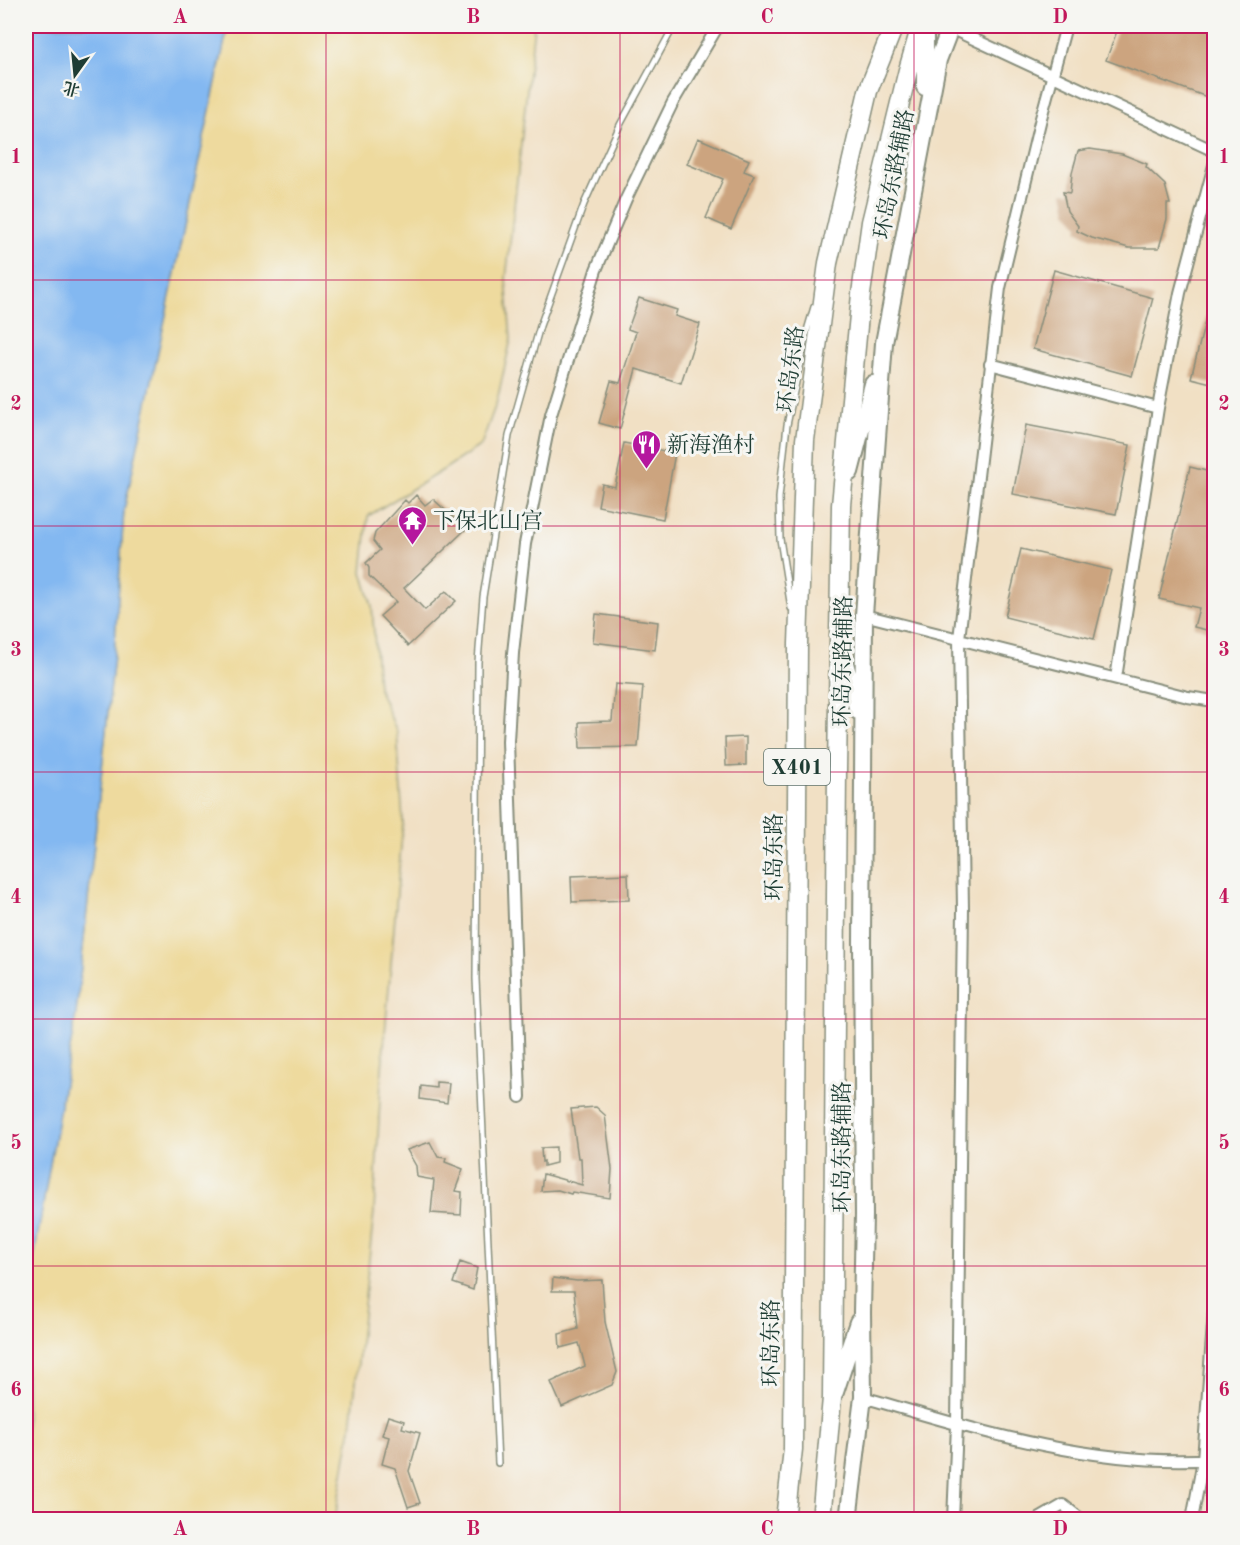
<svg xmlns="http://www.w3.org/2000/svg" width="1240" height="1545" viewBox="0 0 1240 1545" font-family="'Old Standard TT','Noto Serif SC',serif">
<rect width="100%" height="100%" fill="#f6f6f2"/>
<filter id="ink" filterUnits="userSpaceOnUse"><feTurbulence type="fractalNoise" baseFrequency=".0167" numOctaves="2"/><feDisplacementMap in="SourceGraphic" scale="12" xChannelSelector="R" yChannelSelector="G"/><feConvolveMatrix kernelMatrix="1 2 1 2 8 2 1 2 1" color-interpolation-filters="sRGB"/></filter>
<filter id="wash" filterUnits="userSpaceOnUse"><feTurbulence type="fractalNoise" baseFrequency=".008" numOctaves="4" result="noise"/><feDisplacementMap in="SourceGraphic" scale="24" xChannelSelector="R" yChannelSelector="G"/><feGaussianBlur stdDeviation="1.35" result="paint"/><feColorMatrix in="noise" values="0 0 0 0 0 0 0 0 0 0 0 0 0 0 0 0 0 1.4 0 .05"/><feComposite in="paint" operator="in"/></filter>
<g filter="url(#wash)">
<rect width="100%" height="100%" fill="#f1e0c4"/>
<path fill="#eeda9e" stroke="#868c69" stroke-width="1.5" d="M228 26H534L506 279 511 339 497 401 481 445 443 470 368 516 362 572 372 606 378 687 397 732 403 822 381 1081 374 1212 351 1428 335 1519 26 1520V1303L76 1014 114 655 124 510Z"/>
<path fill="#83b8f1" stroke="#517a92" stroke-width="1.5" d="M26 26H228L124 510 114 655 76 1014 26 1303Z"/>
<g id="blocks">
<path fill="#cca47f" d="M1119 26H1215V100L1106 60Z
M698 138 749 160 744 171 754 175 731 229 706 218 723 179 687 164Z
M1090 149 1122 154 1147 164 1146 167 1165 185 1170 204H1167V219L1159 248H1129L1092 238 1077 231 1078 226 1067 211 1063 192 1070 193 1072 173 1078 151Z
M1054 270 1153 298 1132 376 1033 349Z
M639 298 677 310 675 316 700 324 681 383 636 369 620 429 599 423 611 381 620 383 636 332 628 329Z
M1210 302H1215V384L1191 378Z
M1026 425 1130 445 1116 514 1013 494Z
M624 443 675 453 663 519 598 506 602 484 615 487Z
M1190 467 1215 473 1211 496 1215 497V632L1194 627 1199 608 1159 599Z
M416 495 425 505 433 499 466 529 404 588 425 610 446 591 456 601 408 646 380 616 396 602 369 576V568L366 563 380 550 373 541 375 533 405 500 408 503Z
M1021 549 1111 570 1094 639 1005 617Z
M596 614 658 622 655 650 593 642Z
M615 684 643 686 638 747 580 748 579 722 612 721Z
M746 737V765L726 766 725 738Z
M628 874 629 900 572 902 571 876Z
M436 1082 449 1083 447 1103 420 1099 421 1086 436 1088Z
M596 1107 605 1115 612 1169 610 1198 572 1192 571 1194 558 1190 541 1191 543 1174 582 1185 581 1158H578L571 1109Z
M430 1142 438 1157 446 1158 445 1162 463 1169 455 1191 462 1192 461 1215 431 1213 434 1180 417 1177 416 1166 407 1150Z
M556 1147V1163L544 1166V1161L542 1162 541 1148Z
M460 1262 477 1268 473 1290 453 1283Z
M553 1278 577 1281 602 1280 605 1322 617 1372 612 1385 562 1407 551 1382 585 1366 579 1343 560 1348 559 1334 578 1329 574 1291H552Z
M388 1416 404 1421 402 1428 420 1433 409 1471 420 1503 408 1507 395 1468 382 1464 389 1437 382 1435Z"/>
</g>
</g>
<g filter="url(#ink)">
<use href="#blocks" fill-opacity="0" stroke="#888e7c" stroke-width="1.5"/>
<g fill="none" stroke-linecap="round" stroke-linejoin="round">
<defs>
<path id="lane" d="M791 608 780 539 779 498 787 425 806 334 814 307
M498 1463 476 979 478 662 483 597 509 436 540 326 584 204 620 125 674 26"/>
<path id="street" d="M950 28 1214 151
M990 364 1158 408
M864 615 1188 697 1214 701
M1116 678 1158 408 1180 293 1214 165
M520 1097 508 741 513 653 525 544 551 415 596 270 626 199 673 102 718 26
M863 1397C975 1430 1097 1468 1214 1459
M953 1520 957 1425 963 909 959 639 1000 288 1041 118 1066 26
M1037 1520 1063 1505 1082 1520
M1192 1520 1203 1460 1214 1310"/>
<path id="secondary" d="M925 87V26
M850 472 873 384
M842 652 858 711
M835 1392 858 1322
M848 1520 863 1397 862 1312 864 1215 862 943 864 615 884 343 938 60 951 26"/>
<path id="primary" d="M785 1520 793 1449 798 644 805 440 828 263 868 91 894 26
M821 1520 832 1398 837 770 841 505 861 294 871 222 908 70 921 26"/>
</defs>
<use href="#lane" stroke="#888e7c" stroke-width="8"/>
<use href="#street" stroke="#888e7c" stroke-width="14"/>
<use href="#secondary" stroke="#888e7c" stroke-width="20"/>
<use href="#primary" stroke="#888e7c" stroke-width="21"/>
<use href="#lane" stroke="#fff" stroke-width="5"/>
<use href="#street" stroke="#fff" stroke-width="10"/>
<use href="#secondary" stroke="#fff" stroke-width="16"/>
<use href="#primary" stroke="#fff" stroke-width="18"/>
</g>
</g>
<path fill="none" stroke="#c2185b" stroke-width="1.5" stroke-opacity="0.55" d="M326 26V1520M620 26V1520M914 26V1520M26 280H1214M26 526H1214M26 772H1214M26 1019H1214M26 1266H1214"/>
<defs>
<symbol id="restaurant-pin" viewBox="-11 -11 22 30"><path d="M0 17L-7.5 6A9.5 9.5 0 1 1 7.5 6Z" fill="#b5179e" stroke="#f6f6f2"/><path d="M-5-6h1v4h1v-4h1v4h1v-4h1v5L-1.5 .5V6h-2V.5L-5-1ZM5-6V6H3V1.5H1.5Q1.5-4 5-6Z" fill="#fff"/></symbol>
<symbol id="temple-pin" viewBox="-11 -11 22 30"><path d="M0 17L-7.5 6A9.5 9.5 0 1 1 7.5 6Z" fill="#b5179e" stroke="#f6f6f2"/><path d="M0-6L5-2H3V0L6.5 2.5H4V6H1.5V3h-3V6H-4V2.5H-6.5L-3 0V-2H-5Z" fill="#fff"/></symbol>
</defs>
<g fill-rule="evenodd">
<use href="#restaurant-pin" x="630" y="428" width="33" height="45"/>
<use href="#temple-pin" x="396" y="504" width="33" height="45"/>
</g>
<g text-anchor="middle" stroke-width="6" stroke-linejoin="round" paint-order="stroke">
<rect fill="#f6f6f2" stroke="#60746d" stroke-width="1.5" x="764" y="749" width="66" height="36" rx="4.5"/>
<g font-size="21" font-weight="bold" fill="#1f3d34">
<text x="797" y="774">X401</text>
</g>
<g font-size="22" fill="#1f3d34" stroke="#f6f6f2">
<text transform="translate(893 174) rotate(-79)" y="8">环岛东路辅路</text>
<text transform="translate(790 369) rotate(-83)" y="8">环岛东路</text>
<text transform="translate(842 661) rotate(-89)" y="8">环岛东路辅路</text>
<text transform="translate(773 857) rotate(-90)" y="8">环岛东路</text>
<text transform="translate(841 1147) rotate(-90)" y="8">环岛东路辅路</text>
<text transform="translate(770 1343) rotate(-90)" y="8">环岛东路</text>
</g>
<g font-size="22" fill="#1f3d34" stroke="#f6f6f2" text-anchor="start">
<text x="667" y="452">新海渔村</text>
<text x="433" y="528">下保北山宫</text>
</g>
</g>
<rect width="1240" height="1545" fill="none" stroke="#f6f6f2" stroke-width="66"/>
<g transform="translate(75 75) rotate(195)" stroke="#f6f6f2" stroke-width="4.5" paint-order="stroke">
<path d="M0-4.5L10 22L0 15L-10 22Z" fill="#1f3d34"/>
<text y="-9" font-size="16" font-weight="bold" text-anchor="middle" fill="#1f3d34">北</text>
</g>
<rect x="33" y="33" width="1174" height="1479" fill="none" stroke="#c2185b" stroke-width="2"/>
<g font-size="20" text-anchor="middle" font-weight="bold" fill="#c2185b">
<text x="180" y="23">A</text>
<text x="473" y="23">B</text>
<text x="767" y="23">C</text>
<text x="1060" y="23">D</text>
<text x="16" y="163">1</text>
<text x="1224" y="163">1</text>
<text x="16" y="410">2</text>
<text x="1224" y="410">2</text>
<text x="16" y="656">3</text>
<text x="1224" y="656">3</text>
<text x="16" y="903">4</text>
<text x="1224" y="903">4</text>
<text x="16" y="1149">5</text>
<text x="1224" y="1149">5</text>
<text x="16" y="1396">6</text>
<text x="1224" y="1396">6</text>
<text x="180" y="1535">A</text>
<text x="473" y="1535">B</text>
<text x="767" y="1535">C</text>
<text x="1060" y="1535">D</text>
</g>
</svg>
